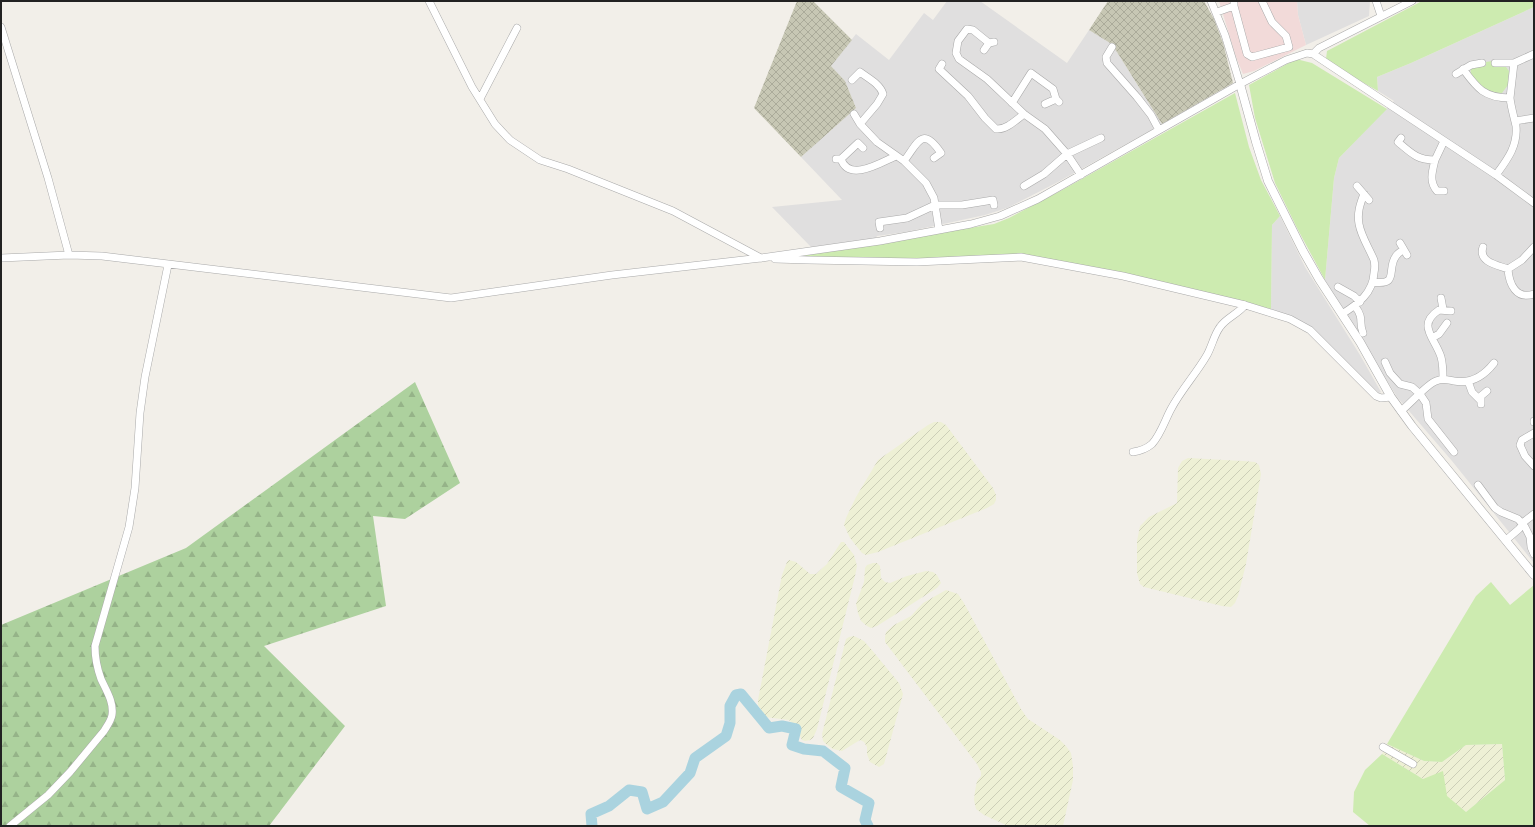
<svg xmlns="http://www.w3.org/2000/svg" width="1535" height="827" viewBox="0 0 1535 827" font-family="Manrope,sans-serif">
<defs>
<pattern id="construction-cross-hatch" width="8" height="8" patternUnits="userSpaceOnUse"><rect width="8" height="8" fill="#c7c7b4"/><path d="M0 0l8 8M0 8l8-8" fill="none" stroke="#abab9a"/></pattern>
<pattern id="farmland-furrows" width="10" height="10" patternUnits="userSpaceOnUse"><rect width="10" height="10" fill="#eef0d5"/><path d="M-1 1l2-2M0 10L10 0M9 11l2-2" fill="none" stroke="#ccceb7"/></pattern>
<pattern id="forest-firs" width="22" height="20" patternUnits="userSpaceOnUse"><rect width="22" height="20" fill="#add19e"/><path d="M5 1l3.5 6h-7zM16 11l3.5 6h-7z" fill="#95b388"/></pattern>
</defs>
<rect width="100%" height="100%" fill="#f2efe9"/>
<path fill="#e0dfdf" d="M947 1H980L1067 63 1089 30 1110 43 1117 52 1162 124 1058 182 1007 208 985 215 906 232 877 236 875 239 811 247 772 207 842 200 801 157 856 108 845 81 831 66 856 34 889 60 924 13 933 20Z
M1297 1H1370L1369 16 1306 45 1298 15Z
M1534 7V563L1452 461 1397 397 1325 280 1334 178 1339 158 1394 101 1378 91 1377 77 1411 63Z
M1280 216 1305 267 1360 355 1381 392 1379 393 1332 349 1315 330 1303 322 1271 309 1272 225Z"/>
<path fill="#f2dad9" d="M1219 1H1297L1298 15 1306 45 1254 71 1243 74 1236 57Z"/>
<path fill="url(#construction-cross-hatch)" d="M797 1H813L852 40 831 66 845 81 856 108 801 157 754 108Z
M1108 1H1204L1214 19 1223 43 1233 83 1162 124 1117 52 1110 43 1089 30Z"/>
<path fill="url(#farmland-furrows)" d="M934 422H941L946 425 993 488 996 495V500L994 504 987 508 878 552 866 555 862 553 850 538 844 525 846 518 856 497 878 460 928 425Z
M1188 458 1243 461 1255 462 1259 465 1261 474 1246 564 1238 596 1235 603 1231 607 1222 606 1144 587 1140 584 1137 573V541L1140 526 1149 517 1177 503 1178 468 1182 461Z
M841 542H844L854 555 857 566 855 576 817 729 813 738 810 740 805 741 802 740 796 727 789 720 765 717 758 705V700L782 575 787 562 789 560 796 562 810 574H816L827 564Z
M873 563H877L880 566 881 578 885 582 890 583 907 576 926 571 933 572 937 575 941 583 937 588 877 626 871 628 867 626 861 621 858 613 856 604 864 582 865 568 867 565Z
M946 590 958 594 964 603 1021 709 1028 719 1060 740 1066 746 1071 753 1073 766V780L1063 826H1008L984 815 976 809 974 800 975 791 977 781 981 776V772L977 764 885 642V637L886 632 894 625 911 616 923 603Z
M854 636 864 641 871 649 899 683 903 694 884 764 879 767 870 762 867 754V747L864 742 860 740 842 751 833 749 826 744 823 741 822 734 846 639 849 637Z
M1387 744 1424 761 1442 762 1466 745 1502 744 1505 780 1466 812 1423 779 1382 754Z"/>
<path fill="#cdebb0" d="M1422 1H1534V7L1411 63 1377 77 1378 91 1346 73 1326 59 1327 51Z
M1296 59 1312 63 1387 109 1339 158 1334 178 1325 280 1297 228 1275 183 1255 118 1249 85Z
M1492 61 1494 67H1506L1509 71 1508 85 1502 93C1489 93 1481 88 1474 78 1471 74 1470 73 1471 69L1478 66H1486V62Z
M1235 93 1249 147 1261 180 1280 216 1272 225 1271 309 1023 254 922 260 791 258V256L859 246 994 224 1009 218 1064 189Z
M1491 582 1510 605 1534 585V826H1370L1353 812 1354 792 1365 770 1382 754 1423 779 1443 771 1447 796 1466 812 1505 780 1502 744 1466 745 1442 762 1424 761 1387 744 1476 596Z"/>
<path fill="url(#forest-firs)" d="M415 382 460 483 405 519 373 516 386 606 264 646 345 726 269 826H1V625L186 548Z"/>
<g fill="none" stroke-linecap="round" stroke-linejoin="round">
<path stroke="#aad3df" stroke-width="11" d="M592 826 591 814 609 806 629 790 642 792 647 809 663 802 690 773 695 758 726 736 730 723V706L736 695 741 694 769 728 782 726 796 729 792 745 804 749 823 751 845 768 841 787 869 803 865 820 868 826"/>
<defs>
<path id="minor" d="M429 1 472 87 495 124 510 140 540 160 568 169 673 211 761 258
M1211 1 1225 35 1240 84
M1376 1 1381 16
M1234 6 1247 54 1252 57 1289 47 1286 36 1272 22 1262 1
M1217 12 1234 6V3
M1 27 48 178 69 255
M994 42 989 43 973 30 967 29 958 41 956 53 959 59 987 79 1024 114 1045 129 1067 154 1081 175
M1112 47 1106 57 1107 63 1137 97 1151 115 1159 130
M984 50 989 43
M1313 54 1319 48 1412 1
M1495 63H1514L1534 54
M942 64 939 69 968 96 985 118 996 129C1006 130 1016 120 1024 114
M1463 69C1477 88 1484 98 1510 98L1514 63
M1456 74 1471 65 1482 63
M852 80 860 72C868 78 880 84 883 94L877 104 860 124 854 114
M480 99 517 28
M1012 103 1031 73 1053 89 1056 99 1059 102
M1045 104 1056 99
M1515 121 1534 118
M860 124 877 142 904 161 926 183 934 198 939 230
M1401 138 1398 142C1411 153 1417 160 1435 160L1444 141
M836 159H841L858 143 863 148
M841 159C849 183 882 162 896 156
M1435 160C1432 172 1429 182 1437 191H1444
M904 161C918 143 922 125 941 153L934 158
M1496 175C1507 160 1518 146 1516 126 1514 117 1511 107 1510 98
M1024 186 1044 174 1067 154 1101 138
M1357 186 1369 200
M880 228 879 222 907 218 935 205H962L993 200 994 205
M1400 243 1407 255
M1483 247C1478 262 1497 265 1508 269
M1534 247 1522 260 1508 269C1509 284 1516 300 1534 294
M1 258 69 255 102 256 451 298 612 275 761 258 880 241 971 224 1000 216 1038 199 1240 84 1286 60 1307 53 1313 54 1496 175 1534 203
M775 259 808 260 917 262 1021 257 1123 276 1245 305 1290 319 1310 330 1376 396 1381 398 1391 397
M1373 282C1400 286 1386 269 1396 256 1398 253 1401 251 1404 250
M1338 287 1354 296 1360 302
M1441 298 1443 309
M1355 306C1365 320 1358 321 1363 333
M1342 314C1358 304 1373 293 1374 273 1375 268 1375 264 1374 260 1369 248 1361 236 1359 224 1357 213 1360 204 1364 194
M1432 338 1439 334 1447 323
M1385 362 1390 373 1400 384 1412 387 1420 394 1426 403 1428 419 1454 452
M1443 379C1443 372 1443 364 1441 357 1435 338 1416 325 1439 310L1451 311
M1468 381 1472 392 1480 400
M1481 404V396L1487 391
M1401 411C1410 404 1427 384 1436 381 1443 378 1448 380 1454 381 1471 384 1484 376 1494 363
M1534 421V422
M1534 433 1522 440 1520 445 1525 456 1534 466
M1133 452C1140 451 1146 449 1152 444 1161 434 1165 420 1171 409 1181 390 1196 374 1207 355 1212 346 1214 335 1220 327 1226 318 1238 314 1245 305
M1478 485 1495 508 1501 512 1518 519 1525 527 1530 537 1531 547 1534 554
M1506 540 1519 529 1525 521 1534 514
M1383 747 1413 764
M10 826 48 795 70 772 104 731C107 726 111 721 112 715 114 702 106 690 101 679 97 668 95 658 95 646L129 527 135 488 140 413 145 377 168 265"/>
<path id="tertiary" d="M1240 84 1256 142 1268 181 1303 251 1319 279 1360 342 1391 397 1412 426 1534 575"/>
</defs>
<use href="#minor" stroke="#a9a9a9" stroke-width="8"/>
<use href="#tertiary" stroke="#a9a9a9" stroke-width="9"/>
<use href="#minor" stroke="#fff" stroke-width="7"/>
<use href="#tertiary" stroke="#fff" stroke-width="8"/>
</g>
<rect width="1535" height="827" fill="none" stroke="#222222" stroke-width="4"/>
</svg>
